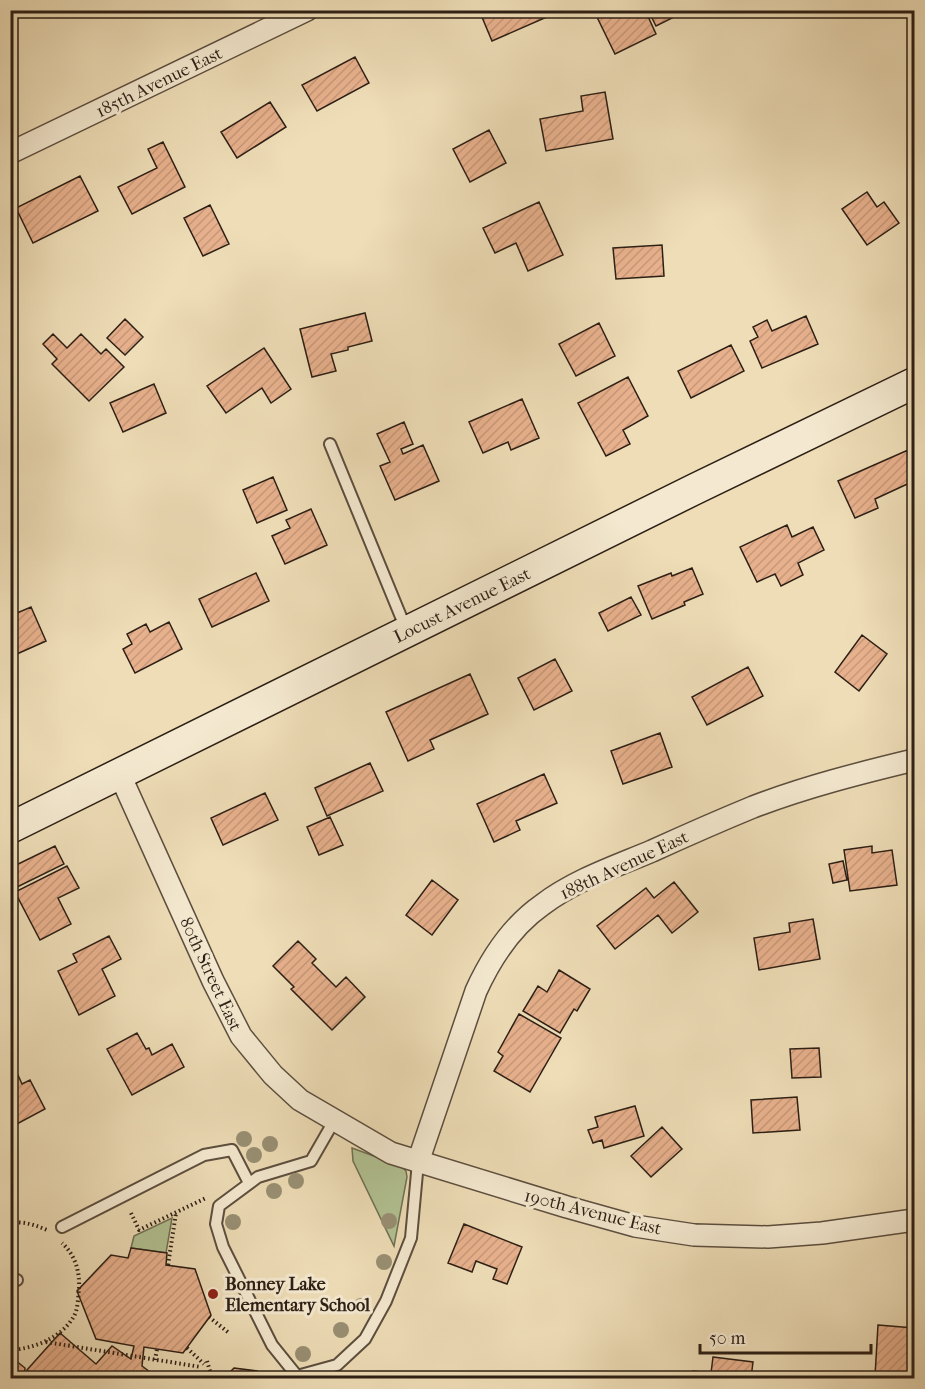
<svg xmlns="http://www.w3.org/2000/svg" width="925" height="1389" viewBox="0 0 925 1389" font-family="'IM FELL French Canon',serif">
<defs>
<pattern id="building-hatch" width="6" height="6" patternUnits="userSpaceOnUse" patternTransform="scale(1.5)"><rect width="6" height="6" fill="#e8b18d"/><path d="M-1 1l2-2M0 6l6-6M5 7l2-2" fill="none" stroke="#c79879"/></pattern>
</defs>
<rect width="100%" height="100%" fill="#eeddb7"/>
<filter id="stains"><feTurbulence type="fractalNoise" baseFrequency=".00333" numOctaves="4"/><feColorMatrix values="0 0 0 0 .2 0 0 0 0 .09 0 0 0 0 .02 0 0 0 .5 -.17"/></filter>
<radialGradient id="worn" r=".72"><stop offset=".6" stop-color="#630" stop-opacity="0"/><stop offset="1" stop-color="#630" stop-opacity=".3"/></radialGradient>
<path fill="#b2c293" stroke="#6f7054" stroke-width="1.5" d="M352 1148 401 1166 406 1171 407 1177 394 1246 353 1161Z
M172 1218 166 1253 131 1248 134 1236Z"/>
<path fill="url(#building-hatch)" stroke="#2c1f15" stroke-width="1.5" d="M479 10H547L549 16 492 41Z
M600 10H645L656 34 615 54 595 13Z
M648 10H688L656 26Z
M355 57 369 83 317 111 302 85Z
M605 92 613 139 546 151 540 119 583 111 581 96Z
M270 102 286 127 237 158 221 132Z
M489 130 506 163 470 182 453 149Z
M163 142 185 187 132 214 118 187 157 168 148 149Z
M80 176 98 211 33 243 16 208Z
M867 192 877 207 884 202 899 223 867 245 842 209Z
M539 202 563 255 528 271 516 243 495 253 483 228Z
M210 205 229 244 203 256 184 218Z
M662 245 664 276 616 279 613 248Z
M365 313 372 341 348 347V350L331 354 336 371 312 377 300 329Z
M806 316 818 344 762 368 750 341 758 337 753 327 767 320 772 331Z
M125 319 143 337 125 355 107 338Z
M599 323 615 356 576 376 559 344Z
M53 334 67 348 81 334 101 354 106 349 124 367 89 401 52 364 57 359 43 344Z
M731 345 744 371 691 398 678 371Z
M264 348 291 389 271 403 262 388 226 413 207 386Z
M628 377 648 416 623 430 630 444 606 456 578 403Z
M154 384 166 413 123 432 110 403Z
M522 399 539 438 511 450 508 442 483 453 469 422Z
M404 422 413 444 401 449 403 454 423 445 439 481 395 500 380 466 390 462 377 434Z
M908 450 914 465V481L875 499 878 508 855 518 838 481Z
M273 477 287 510 257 523 243 490Z
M311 509 327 545 285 564 272 536 290 528 286 520Z
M787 525 792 537 813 527 824 550 798 563 803 575 781 586 775 574 757 582 740 547Z
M692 568 703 594 684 602 685 605 652 619 638 586 671 573 672 576Z
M256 573 269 601 212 627 199 599Z
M631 597 641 615 608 631 599 613Z
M31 607 46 641 10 657V616Z
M169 622 182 649 135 673 123 649 132 644 127 634 146 624 150 632Z
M862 635 887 654 859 691 835 672Z
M555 659 572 691 534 710 518 678Z
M748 667 763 696 707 725 692 697Z
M470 674 488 714 430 740 434 749 408 761 386 712Z
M660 733 672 767 623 784 611 751Z
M370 763 383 791 327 816 315 788Z
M544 774 557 803 516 821 520 830 494 842 477 804Z
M265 793 278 820 223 845 211 818Z
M330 817 343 845 319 855 307 827Z
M55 846 64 864 11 890 10 868Z
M872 846V853L892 850 897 885 850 891 844 850Z
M843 861 847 880 833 883 829 864Z
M67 866 79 888 58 898 71 924 40 940 15 892Z
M432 880 458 900 432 935 406 915Z
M674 882 698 912 672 933 658 915 615 949 597 926 646 888 654 898Z
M813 919 820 959 759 970 754 938 790 932 789 923Z
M109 936 121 959 102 969 115 996 79 1015 58 971 77 962 73 954Z
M298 941 316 959 312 963 336 987 346 977 365 997 332 1030 291 989 294 987 273 966Z
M559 970 590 989 577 1011 574 1009 560 1033 523 1011 538 986 547 992Z
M519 1014 561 1038 530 1092 494 1071 503 1056 498 1052Z
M137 1033 146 1049 149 1048 152 1055 172 1044 184 1067 132 1095 107 1049Z
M819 1048 821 1077 792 1078 790 1049Z
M18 1075 22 1084 30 1080 45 1109 15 1125 10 1117V1079Z
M797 1097 800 1130 753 1133 751 1100Z
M635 1106 644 1136 604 1148 602 1140 593 1143 588 1130 598 1127 595 1117Z
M662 1127 682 1149 651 1177 631 1156Z
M464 1224 522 1247 507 1284 493 1279 497 1269 476 1261 472 1272 448 1263Z
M131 1248 167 1253 166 1265 195 1269 211 1315 183 1353 144 1347 142 1366 158 1378H38L27 1370 60 1333 96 1364 112 1346 131 1359 134 1346 96 1339 77 1291 111 1255 128 1258Z
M878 1325 914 1328V1378L875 1376Z
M10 1356 25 1368 24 1378H10Z
M713 1357 753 1362 751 1378H692L693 1371 711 1373Z
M234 1368 257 1371 258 1378H224Z"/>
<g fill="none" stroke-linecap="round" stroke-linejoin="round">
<defs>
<path id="lane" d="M330 444 406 629
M334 1121 311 1161 258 1177 219 1206 216 1224 223 1247 272 1345 297 1376 337 1365 365 1339 386 1301 411 1238 418 1162
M62 1227 204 1155 232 1150 249 1183
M10 1280H17"/>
<path id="street" d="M10 153 307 10
M120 775 213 981 241 1036 273 1075 300 1100 391 1153 567 1207 635 1226 694 1235 768 1237 822 1233 914 1220
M418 1162 476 991C491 958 512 926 542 905 575 880 614 867 652 851 685 836 719 821 753 807 805 787 860 773 914 760"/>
<path id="secondary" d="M10 828 695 489 914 383"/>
</defs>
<use href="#lane" stroke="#5c4e3e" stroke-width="14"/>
<use href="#street" stroke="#5c4e3e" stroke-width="24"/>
<use href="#secondary" stroke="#2c1f15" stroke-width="33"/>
<path stroke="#2c1f15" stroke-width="4" stroke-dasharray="1.5 3" stroke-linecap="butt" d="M131 1213 139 1230 206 1198
M10 1223C24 1221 35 1225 47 1230
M168 1265 176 1213
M209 1317 229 1333
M46 1342 201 1367
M187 1348 204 1364
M10 1350C33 1349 62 1338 74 1316 78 1309 78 1298 79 1289 80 1271 75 1255 62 1243
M155 1360 157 1349
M207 1361 212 1378"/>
<use href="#lane" stroke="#f4e9d0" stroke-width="10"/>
<use href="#street" stroke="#f4e9d0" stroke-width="21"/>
<use href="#secondary" stroke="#f4e9d0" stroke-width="30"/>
</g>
<g fill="#998f73">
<circle cx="244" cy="1139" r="8"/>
<circle cx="270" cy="1144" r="8"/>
<circle cx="254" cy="1155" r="8"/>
<circle cx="296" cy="1181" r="8"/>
<circle cx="274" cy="1191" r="8"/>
<circle cx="389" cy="1221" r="8"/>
<circle cx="233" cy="1222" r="8"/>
<circle cx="384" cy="1262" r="8"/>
<circle cx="361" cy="1306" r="8"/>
<circle cx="341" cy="1330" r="8"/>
<circle cx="303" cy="1354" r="8"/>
</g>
<circle fill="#8f2418" stroke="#f4e9d0" stroke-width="2" cx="213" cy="1294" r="6"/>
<g text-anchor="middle" stroke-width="6" stroke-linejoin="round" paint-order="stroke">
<g font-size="18" fill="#2c1f15" stroke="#f4e9d0">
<text transform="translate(159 82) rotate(-26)" y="6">185th Avenue East</text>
<text transform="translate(462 605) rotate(-26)" y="6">Locust Avenue East</text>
<text transform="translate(624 865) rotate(-25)" y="6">188th Avenue East</text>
<text transform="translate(211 974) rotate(65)" y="6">80th Street East</text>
<text transform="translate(593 1212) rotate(14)" y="6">190th Avenue East</text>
</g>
<g font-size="18" font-weight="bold" fill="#2c1f15" stroke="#f4e9d0" text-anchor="start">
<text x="225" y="1290">Bonney Lake<tspan x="225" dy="21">Elementary School</tspan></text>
</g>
</g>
<rect width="925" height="1389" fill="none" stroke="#eeddb7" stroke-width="36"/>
<rect x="12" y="12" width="901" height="1365" fill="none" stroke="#2c1f15" stroke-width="3"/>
<rect x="18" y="18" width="889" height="1353" fill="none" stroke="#2c1f15" stroke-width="1.5"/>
<path d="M700 1344v9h171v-9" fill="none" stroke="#2c1f15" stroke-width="3"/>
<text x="709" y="1344" font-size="18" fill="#2c1f15" stroke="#f4e9d0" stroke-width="4.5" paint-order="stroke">50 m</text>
<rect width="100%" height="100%" filter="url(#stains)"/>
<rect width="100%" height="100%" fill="url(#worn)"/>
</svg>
